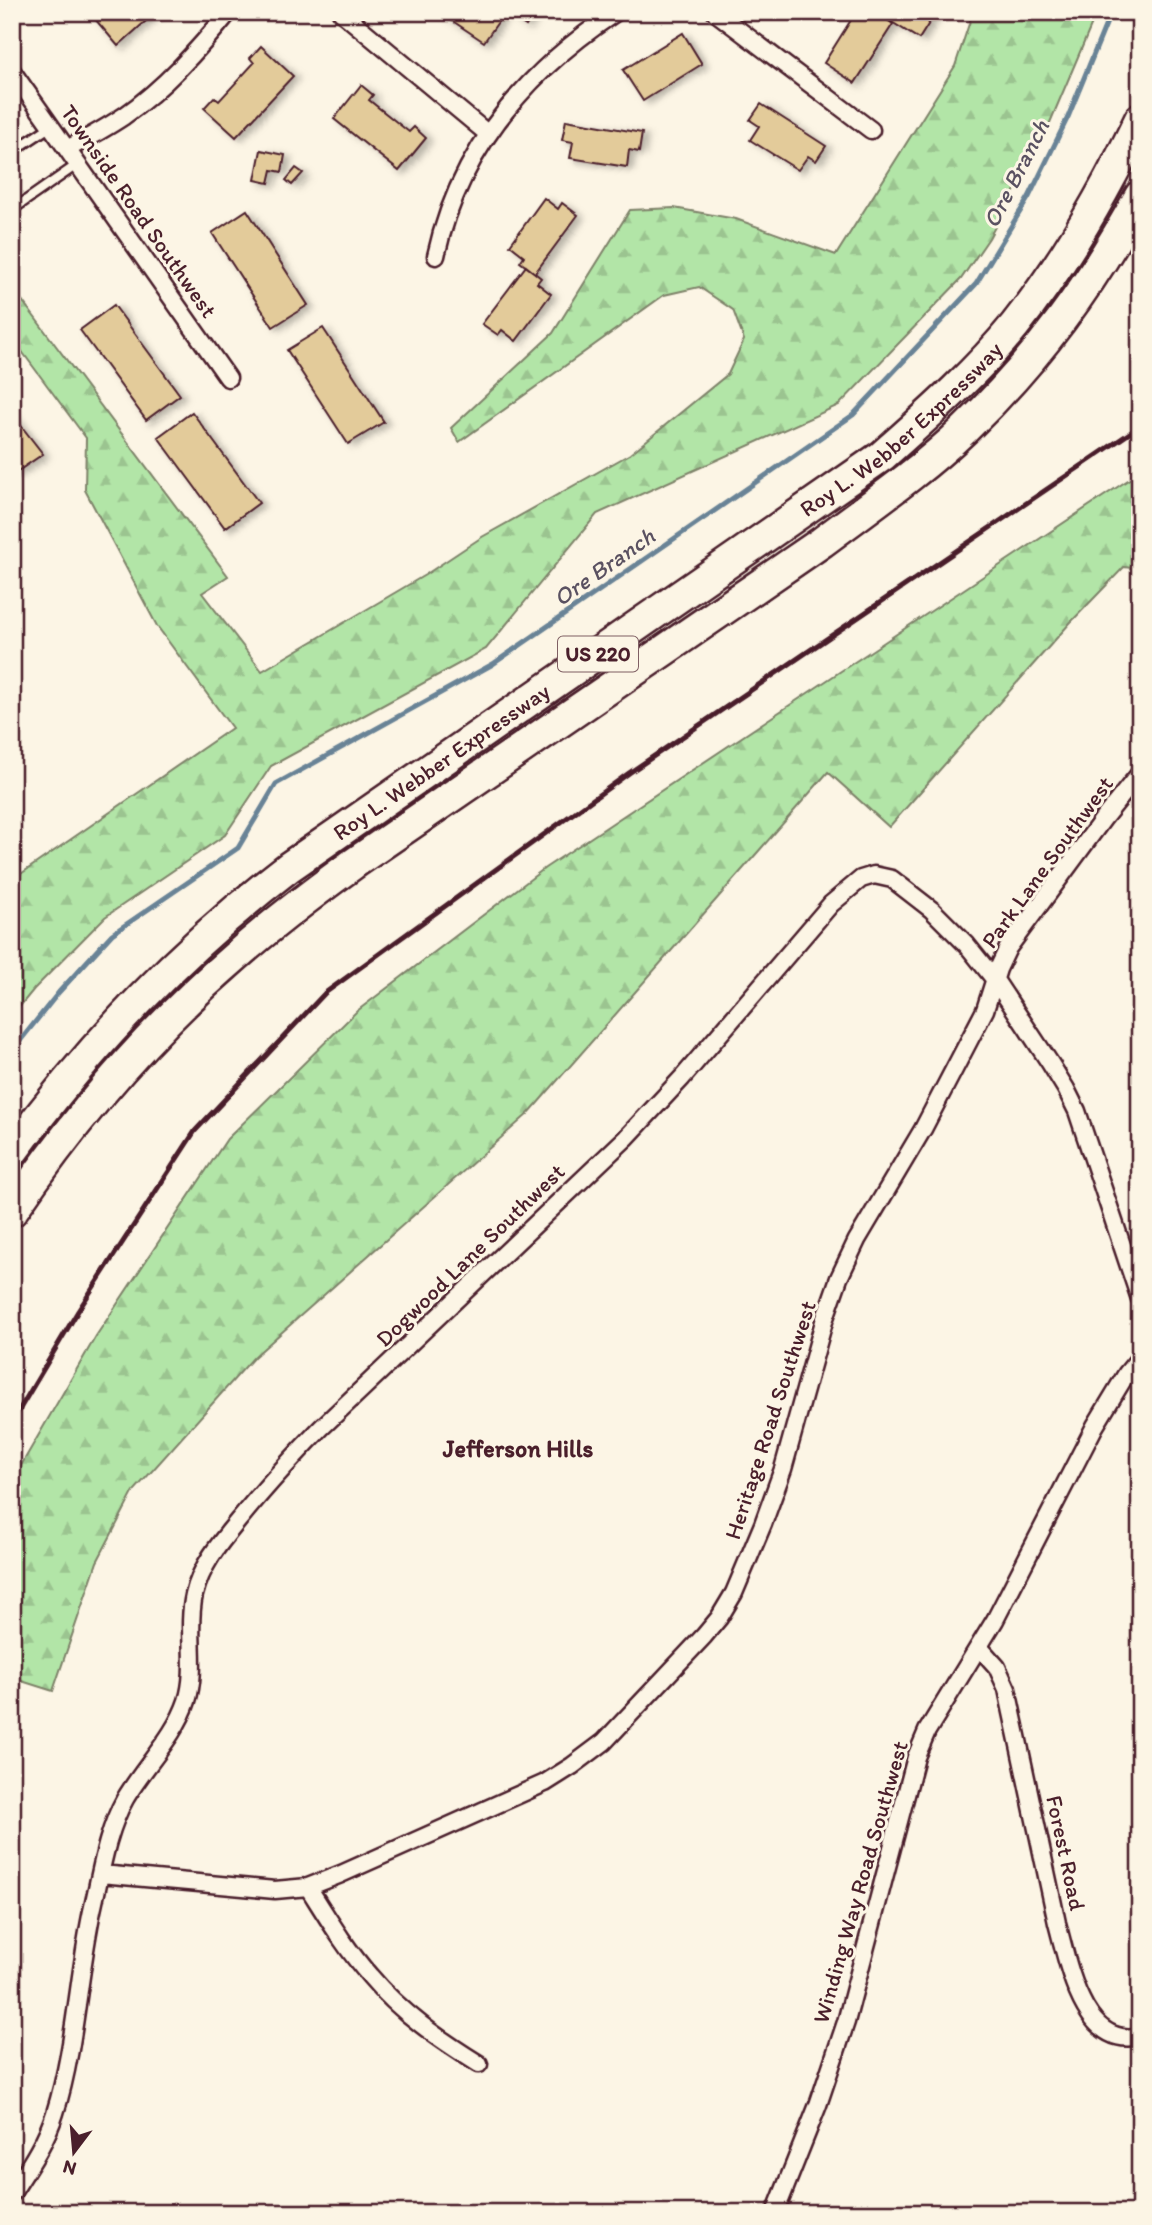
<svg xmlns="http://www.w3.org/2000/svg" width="1152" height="2225" viewBox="0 0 1152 2225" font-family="Itim,sans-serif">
<defs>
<pattern id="forest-firs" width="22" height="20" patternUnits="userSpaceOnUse" patternTransform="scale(1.75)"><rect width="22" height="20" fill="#b2e5a7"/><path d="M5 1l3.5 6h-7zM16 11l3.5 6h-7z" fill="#9bc490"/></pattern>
<filter id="shadow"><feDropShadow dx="5.5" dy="3" stdDeviation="3.5" flood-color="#0004"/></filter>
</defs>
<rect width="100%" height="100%" fill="#fcf5e5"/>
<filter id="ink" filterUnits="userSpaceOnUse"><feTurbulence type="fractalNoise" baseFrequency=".0143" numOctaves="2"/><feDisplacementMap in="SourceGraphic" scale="14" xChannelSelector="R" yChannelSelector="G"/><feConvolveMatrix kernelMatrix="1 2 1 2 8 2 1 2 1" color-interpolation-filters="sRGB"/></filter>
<g filter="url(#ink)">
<path fill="url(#forest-firs)" stroke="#7e8269" stroke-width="2" d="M973 12H1097L1046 132 989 238 961 279 839 405 597 514 486 649 271 766 225 835 105 917 34 989 12 1016V880L232 728 157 626 85 490 86 438 12 338V287L228 576 202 593 262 671 425 575 482 537 630 454 728 374 744 340 733 310 699 287 664 295 459 442 451 428 553 333 630 210 674 208 736 219 836 255 955 66Z
M1140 472V569L1124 567 1070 623 889 827 828 772 529 1113 254 1357 134 1491 97 1562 53 1691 12 1678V1481L96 1336 227 1139 357 1011 545 868Z"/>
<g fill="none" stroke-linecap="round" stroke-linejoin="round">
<path stroke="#698396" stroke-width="5" d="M12 1051 59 992 112 934 238 848 276 784 493 664 853 415 976 284 1029 197 1068 117 1111 12"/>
</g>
<path fill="#e3cb9a" stroke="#4a1f2b" stroke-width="2" filter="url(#shadow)" d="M89 12H156L118 46Z
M439 12H535L526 26 505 12 484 42Z
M856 12H875L893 24 855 83 824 63Z
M892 12H936L919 39 887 19Z
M683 33 702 64 643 101 623 70Z
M261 46 293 76 236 137 204 108 214 97 219 101 254 63 250 58Z
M361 85 373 95 369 100 409 132 414 127 426 138 399 171 334 119Z
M761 104 826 146 816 161 808 156 798 170 750 140 759 126 750 120Z
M566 120 642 133 639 152 629 150 627 167 570 158 573 142 562 140Z
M261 150 285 155 282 172 272 170 269 183 255 180Z
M296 168 303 173 292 185 286 180Z
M544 198 558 209 562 203 578 215 535 273 520 262 524 256 510 245Z
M247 210 308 305 273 327 212 233Z
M526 266 541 278 537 283 551 294 516 341 502 330 498 335 482 324Z
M114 305 180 395 146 420 80 330Z
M323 328 384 422 348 444 287 350Z
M192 412 259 503 225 528 158 437Z
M12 414 43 454 12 475Z"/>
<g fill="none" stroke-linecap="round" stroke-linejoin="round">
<defs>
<path id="lane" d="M12 152 51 126
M12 210 78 164"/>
<path id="street" d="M341 12 488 134
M715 12 871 130
M12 71 228 378
M67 149C86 139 106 128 124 116 164 88 198 50 229 12
M436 256C459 150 527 71 616 12
M980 1648 997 1667 1007 1689 1057 1923C1068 1963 1083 2050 1140 2036
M101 1874 275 1890 308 1887 341 1874 545 1783 572 1766 604 1742 704 1636 719 1618 734 1593 763 1524 783 1469 825 1318 839 1278 857 1240 923 1129 985 1010 998 969 1008 948 1103 819 1140 773
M308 1887C327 1917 346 1949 370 1976 401 2013 439 2039 479 2064
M12 2193C28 2168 46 2142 55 2113 75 2050 78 1977 92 1911 101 1873 106 1833 125 1799 143 1768 176 1735 187 1701 198 1667 186 1630 194 1595 202 1561 225 1537 246 1511 270 1482 295 1455 321 1428L626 1138 682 1078 831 904 861 879 874 875 892 879 932 910 967 945 995 980 1050 1063 1066 1089 1077 1111 1140 1299
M775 2213 818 2105 846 2022 916 1757 927 1731 995 1620 1095 1426 1127 1373 1140 1357"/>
<g id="highway">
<path id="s1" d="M12 1152C95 1040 179 952 289 867L882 456C928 415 976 373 1015 325 1066 261 1105 192 1140 119"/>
<path d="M12 1211C76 1117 150 1030 236 956 273 923 313 893 353 864L822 542C870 506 921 471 964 430 1037 360 1092 284 1140 196"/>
</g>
</defs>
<use href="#lane" stroke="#4a1f2b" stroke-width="13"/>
<use href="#street" stroke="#4a1f2b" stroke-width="21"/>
<use href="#highway" stroke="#4a1f2b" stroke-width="35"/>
<use href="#lane" stroke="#fcf5e5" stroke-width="8"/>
<use href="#street" stroke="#fcf5e5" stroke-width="16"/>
<use href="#highway" stroke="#fcf5e5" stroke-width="30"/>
<path stroke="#4a1f2b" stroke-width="5" d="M12 1422 78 1311 195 1131 325 993 629 773 1140 426"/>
</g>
</g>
<g text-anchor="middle" stroke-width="6" stroke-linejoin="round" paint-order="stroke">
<rect fill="#fcf5e5" stroke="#7f5f63" stroke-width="2" x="558" y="636.5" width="80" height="35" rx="5"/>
<g font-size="21" font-weight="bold" fill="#4a1f2b">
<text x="598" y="661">US 220</text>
</g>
<g font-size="23" fill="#4a1f2b" stroke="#fcf5e5">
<text transform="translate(139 211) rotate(55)" y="8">Townside Road Southwest</text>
<text dy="8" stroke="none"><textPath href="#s1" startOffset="1152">Roy L. Webber Expressway</textPath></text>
<text dy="8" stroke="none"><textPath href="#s1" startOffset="584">Roy L. Webber Expressway</textPath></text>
<text transform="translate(1047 862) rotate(-54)" y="8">Park Lane Southwest</text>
<text transform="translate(470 1255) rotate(-44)" y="8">Dogwood Lane Southwest</text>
<text transform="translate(770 1420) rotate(-72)" y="8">Heritage Road Southwest</text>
<text transform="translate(1066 1853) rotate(78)" y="8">Forest Road</text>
<text transform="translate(860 1882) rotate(-74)" y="8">Winding Way Road Southwest</text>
</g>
<g font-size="24" font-style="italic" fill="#5a5161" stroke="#fcf5e5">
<text transform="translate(1016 174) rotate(-63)" y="8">Ore Branch</text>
<text transform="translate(604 567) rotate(-35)" y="8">Ore Branch</text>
</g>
<g font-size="24" font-weight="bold" fill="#4a1f2b" stroke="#fcf5e5">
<text x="518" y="1457">Jefferson Hills</text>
</g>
</g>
<rect width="1152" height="2225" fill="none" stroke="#fcf5e5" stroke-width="42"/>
<rect x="21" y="21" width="1110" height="2183" fill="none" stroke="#4a1f2b" stroke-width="2.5" filter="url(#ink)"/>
<g transform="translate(74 2152) rotate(196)" stroke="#fcf5e5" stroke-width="5" paint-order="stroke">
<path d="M0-5L12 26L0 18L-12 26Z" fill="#4a1f2b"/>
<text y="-10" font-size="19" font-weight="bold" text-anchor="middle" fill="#4a1f2b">N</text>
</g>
</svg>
